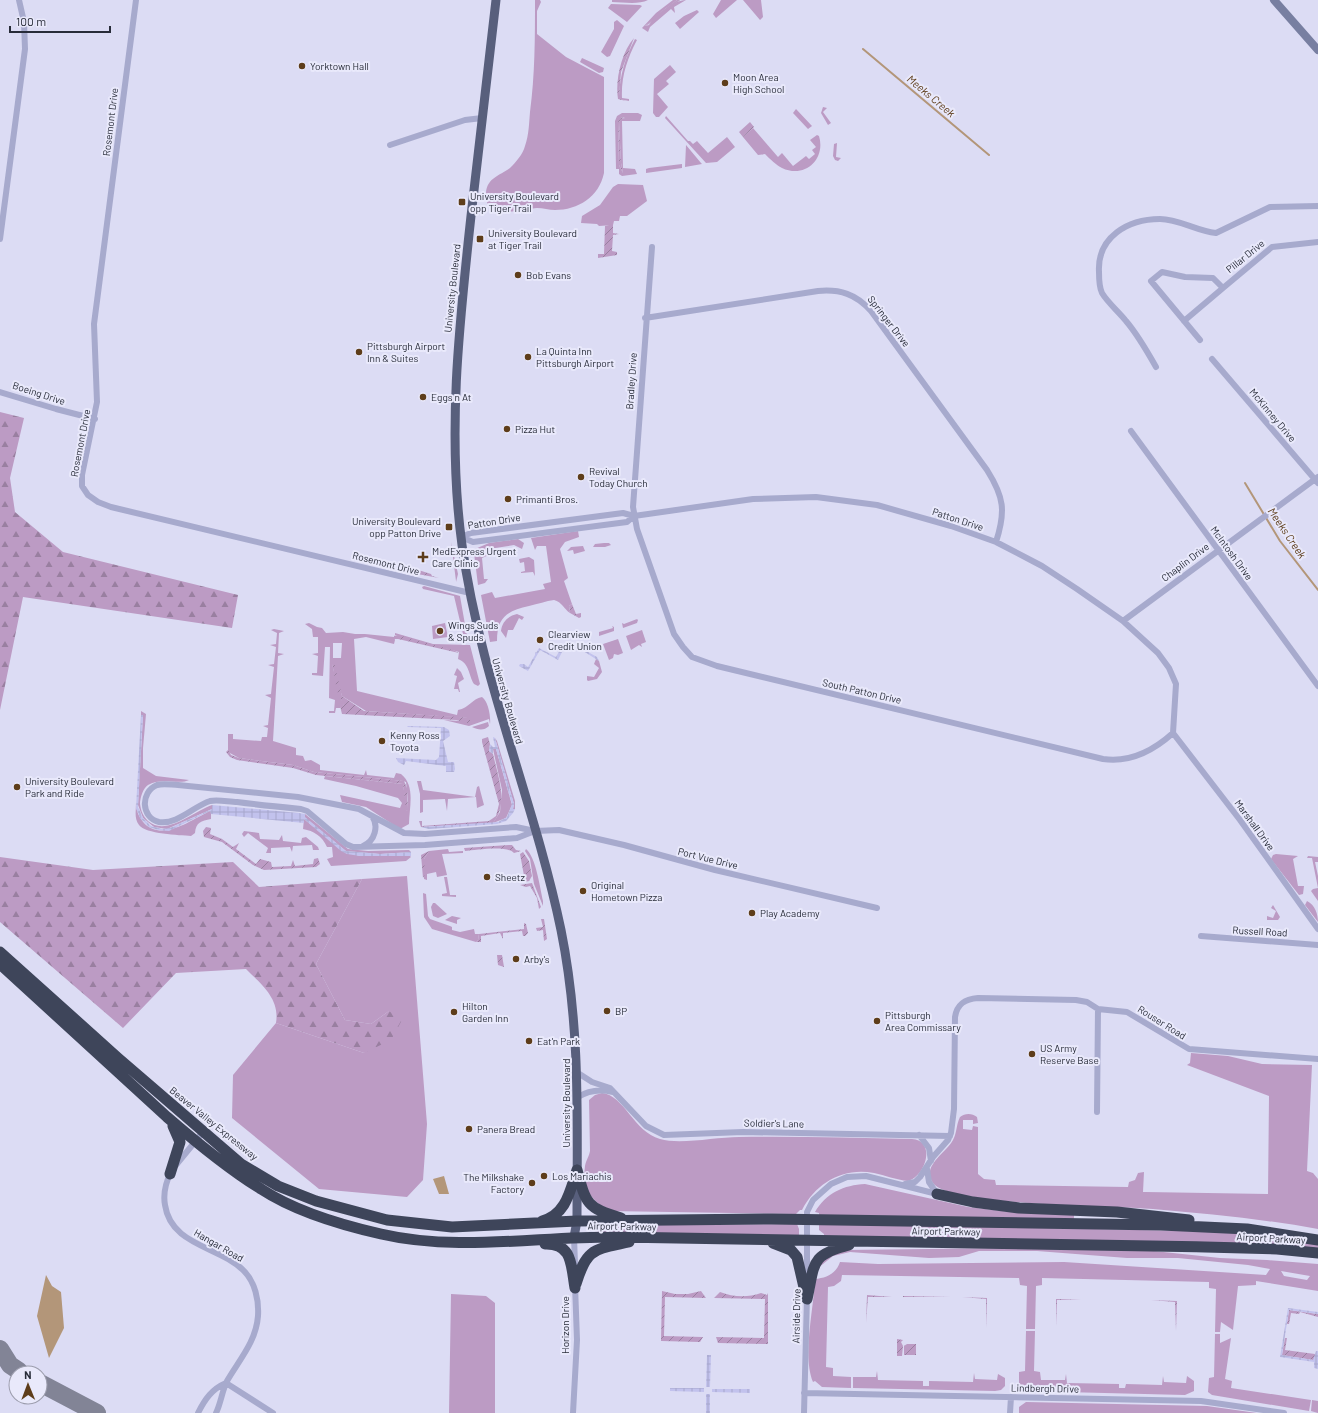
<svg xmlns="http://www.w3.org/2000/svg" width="1318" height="1413" viewBox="0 0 1318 1413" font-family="Barlow,sans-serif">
<defs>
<pattern id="forest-firs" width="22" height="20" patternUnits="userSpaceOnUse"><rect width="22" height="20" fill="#bc9bc4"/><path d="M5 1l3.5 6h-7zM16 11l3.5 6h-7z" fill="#997fa0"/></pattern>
<pattern id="garden-furrows" width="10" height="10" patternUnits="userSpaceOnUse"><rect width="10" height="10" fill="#bc9bc4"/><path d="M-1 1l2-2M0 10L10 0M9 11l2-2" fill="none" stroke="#997fa0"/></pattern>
<pattern id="plaza-grid" width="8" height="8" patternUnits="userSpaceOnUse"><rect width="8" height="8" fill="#c2c2ed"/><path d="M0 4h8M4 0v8" fill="none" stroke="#a7a7cc"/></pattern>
</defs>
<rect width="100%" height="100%" fill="#dcdcf4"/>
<path fill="#bc9bc4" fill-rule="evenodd" d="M535 0H540L541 2 537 11V34L566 57 604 77V173C599 197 578 210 555 210 549 210 543 208 537 208 525 209 494 218 488 205 486 201 486 197 486 193 487 178 499 176 510 168 516 162 523 154 525 146 529 135 529 123 530 112 535 75 535 38 535 0Z
M612 0H648C638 5 623 2 612 2Z
M673 0H677L645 26 649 25C656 15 673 0 686 0L674 7 675 13 671 9 650 27 648 32 642 28 656 13Z
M721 0H737L716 18 713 14Z
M743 0H761L763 17 760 20Z
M611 4 640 5 642 6 627 22 608 8Z
M697 10 699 12 680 29 675 23 684 16Z
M617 20 624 26 610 56 607 57 601 52 614 29V22Z
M635 39 637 40C627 59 621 77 622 98L629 99V101L619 99V96C620 75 625 58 635 39Z
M582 58 604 68 603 72 599 73 580 62Z
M670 65 676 72 666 81 669 84 657 94 668 107 659 117H656L653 113 654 79Z
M823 107 827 108 823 112 831 123 828 125 821 113Z
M796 109 812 126 808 129 793 113Z
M622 113H638L642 115 640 121H622L623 168 635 169 637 174 622 176 619 174V169H616L615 121 617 116ZM622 117 625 118 621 119 619 122 621 163 623 173 619 165 618 122Z
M666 116 688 141H690L693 144 697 141 708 153 727 137 735 147 717 162 706 163 665 118Z
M753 128 778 157 782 153 793 166 806 156 809 159 815 154 812 150 816 147 810 140 817 135 819 136C826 159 805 179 782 168 776 165 770 159 765 154L758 155 743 137Z
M837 143 836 157 841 158 838 161 835 160 833 156 834 144Z
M686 145 701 163 702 164 685 167Z
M682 164V168L646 173V169L649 168Z
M618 184 643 185 647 201 627 216H620L619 221H614L613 225 599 226 597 224 581 223 582 216 600 205 613 187Z
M578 531 579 537 565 542 560 549 568 578 564 581 572 604 569 606 570 613C564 609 562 602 554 600 546 601 538 604 529 606 507 611 497 617 497 641L490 642 481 595 492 592 495 598 545 589 543 584 551 582 546 546H537L535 550 531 538Z
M518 539 524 543 522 549 514 545 489 549 491 554 482 558 484 579H488L485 583 478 585 474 553 475 549 489 543Z
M451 542 458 574 456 582V581Z
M604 543H609L611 545 605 547H593L595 544Z
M583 546 585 551 574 554 573 550 567 551 571 547Z
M529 557 534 560 535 576 533 572 521 573V572L525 571 524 562 520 563 519 559Z
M424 586 460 596 467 636 455 638 456 636 463 634 454 596 423 589 422 587Z
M517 614 524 617 522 620 519 618 513 630H508L506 638 501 631C502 622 508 616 517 614Z
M636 618 638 620 637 623 623 628 622 623 624 624 637 619Z
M309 623 317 627 322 628 326 633 343 632 355 634H365L394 637 395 640 394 644 366 637 354 639 357 691 457 715 458 710C469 708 472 699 482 697 488 701 491 716 490 724L489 719 469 726 444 720 459 721 470 718H468L366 711 342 696 332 663 339 694 344 705 340 708H336L335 713H329V711H334L335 700 329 698 330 647H325L323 676 312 675V673H317L318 656 312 654 318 653V637H313L312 629 305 624ZM333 643H342L341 658H333Z
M445 623 448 637 433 639 432 626Z
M612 626 614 627V631L599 636V631V632L613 628Z
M274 629 284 631 279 633 278 653 284 654 278 656 273 741 296 748V755L303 756 305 761 311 760 320 765V770L364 775 366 770 367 775 394 778 396 773 401 774C416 786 409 808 409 824L400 829 366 807 342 802 340 795 400 808 402 803 398 798 356 786 324 779 325 776 403 784 407 811 408 800 406 782 403 781 314 772 293 765 239 758 228 752V734H233V739L261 741 262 737H267L268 728 263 726 268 725 271 698 265 695 271 694 274 667 268 665 274 664 276 647 270 645 276 644 277 633 271 630Z
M642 630 646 642 641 644 642 647 639 645 631 650 626 636Z
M395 633 433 644 470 645 480 684 478 686 474 684C468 674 470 664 458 659L459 652 395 635Z
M618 639 623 653 618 655 614 654 613 658 609 660 603 644Z
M596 659 599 661 602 672 597 679 588 681 587 680V676L594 677 599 668 594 664Z
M457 668 461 672 464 679 458 683 460 692H459L458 689H454L457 676 454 675Z
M141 711 146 714 143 748V768L156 776 189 780C180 785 160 777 148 785 143 788 140 798 140 804 141 811 143 816 148 821 166 837 194 811 212 805V809L167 829 154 827 143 818 138 805 143 715H141Z
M488 722 489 726C484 731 478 730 472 727Z
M495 738 497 741 515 801V809H513L514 804Z
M493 749H496L512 805 506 818 493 823 500 812 502 790Z
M417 781H421L423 790 475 797 477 787 479 786 484 805 477 808 476 797 448 799 447 811 445 799 423 800V812L420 813V794Z
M136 803C136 811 139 817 144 823 162 842 191 820 210 811H211V819C201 821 196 822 195 833L191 836C180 835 145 834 139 825 134 818 136 811 136 803Z
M305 814 348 849 368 851 409 850 411 852 380 854 346 851 304 817Z
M304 819 344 852 360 856 409 855 411 857 406 861 331 866 327 859 333 857 332 847H327C322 836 314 831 303 829Z
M244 831 259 833 260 839 279 840 282 835 283 841 301 843 302 838 306 837 318 847 319 850H313L312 845 293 846 292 852 290 847 271 848V853H266L268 848 248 833 244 837 242 834Z
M448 849 449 852 463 851V853L442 854 447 875 437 877 436 872 427 874V880L424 879V859L429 851Z
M526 849C536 857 540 888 543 901V906L534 884 530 859 525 851Z
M1276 854 1298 856 1293 859 1298 886H1304L1303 894 1299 895 1271 859 1273 855Z
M1308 856 1318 857V862H1315L1318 876V901L1311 891 1313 889 1318 888 1312 858H1307Z
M407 876 427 1124 423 1180 407 1197 319 1189 232 1118 233 1075 276 1023 364 1053 389 1011 371 1024 345 1020 316 964 362 879Z
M444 877H447L450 895H456V897L442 896V894L447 893Z
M423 893 426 894 428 916 430 919 450 926 452 927V930L460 932 474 929 475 934H479L478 940 476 942 432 929 424 917Z
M1307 901C1315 905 1318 914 1318 922L1305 905Z
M433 903H435L447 914 438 918 433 916 431 907Z
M1273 905 1280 917 1278 920H1267V916L1273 918 1276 911 1271 908Z
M452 916 461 918 457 920V924L445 920Z
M1191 1053 1228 1056 1262 1064 1312 1065 1307 1171 1313 1173 1318 1179V1229C1264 1219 1208 1214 1153 1209 1120 1206 948 1206 933 1183 921 1166 946 1153 953 1140 957 1133 956 1125 960 1117 965 1113 972 1113 977 1117L978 1123 973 1124V1120H963V1129L972 1130 973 1126 978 1127V1174L984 1179 995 1180 996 1185 1128 1187 1129 1182 1135 1180 1138 1173 1144 1172 1143 1192H1146L1268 1194 1269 1096 1187 1065 1190 1063Z
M602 1093C624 1095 634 1132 660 1139 680 1145 716 1137 739 1137 796 1136 854 1138 912 1139 937 1141 925 1177 908 1181 896 1180 885 1175 874 1173 843 1167 816 1183 802 1210H800L796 1214 608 1211C590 1198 582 1189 585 1166 586 1160 589 1157 590 1151L589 1100 595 1095Z
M865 1184 968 1207 1011 1212 1074 1215V1219L819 1215V1213L815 1212C826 1193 844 1185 865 1184Z
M819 1223 1229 1232 1318 1244V1249L824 1236V1234L819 1230Z
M797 1224 799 1229V1236L599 1232 587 1227 588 1225Z
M1011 1248 1154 1251 1220 1258 1267 1260 1318 1264V1291L1256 1281V1285L1238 1286 1233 1330 1221 1322 1220 1332H1215L1216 1289 1209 1288V1282L1042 1278V1285L1036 1286 1035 1329H1026L1027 1286 1020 1285 1019 1278 842 1275 841 1281 834 1286 828 1287 826 1367 833 1368V1376L851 1377V1388L822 1387 815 1381 813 1382C802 1356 814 1307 815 1279 826 1278 836 1274 840 1262L878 1264 1064 1262 1266 1275 1270 1269 1248 1265 1178 1258H1127L1037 1251H979L959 1257 929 1258 850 1252 833 1256 818 1268 823 1259 844 1250ZM1281 1271 1310 1276 1307 1280 1284 1276Z
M451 1294 486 1296 495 1303V1413H449Z
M1026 1331H1035L1034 1371 1040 1372 1041 1380H1065L1066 1374 1067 1383 1119 1384V1388H1125L1126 1384 1162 1385 1163 1376 1164 1382 1186 1383 1187 1376 1194 1381V1391L1185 1395 1024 1391 1019 1388V1372L1025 1371Z
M1215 1334H1220V1343L1231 1338 1225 1379 1232 1381 1231 1388 1311 1400 1309 1411 1212 1395 1208 1392 1209 1378 1214 1377Z
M877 1371 878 1380 923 1381V1386H929V1381L973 1382 974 1373 975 1379 997 1380 998 1374 1005 1378V1386L1001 1390 995 1391 853 1388V1377H876Z
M1312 1400 1318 1401V1413L1311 1411Z
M1026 1402 1207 1406 1257 1413H1019V1407Z"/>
<path fill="url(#forest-firs)" d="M0 412 24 418 10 478 15 512 63 552 238 595 232 628 23 597 0 710Z
M0 857 93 870 233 862 259 887 362 879 316 964 345 1020 371 1024 389 1011 402 1020 391 1040 364 1053 276 1023C280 999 262 985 246 969L176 973 123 1028 0 922Z"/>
<path fill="url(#garden-furrows)" d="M677 0H680L645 27 655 16Z
M634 38 621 72 619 98 626 101 618 99C615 81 621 53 634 38Z
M620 117 625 118 621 119 619 122 621 163 623 173 619 165 618 122Z
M750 122 754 127 743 137 739 132Z
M609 225H613V233L619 234 613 235 612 251 617 252V255L598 258V254H604L605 226Z
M409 567 431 574 432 576 439 578 412 573 409 571Z
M572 604 576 614 581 613V617L579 618 570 613 569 606Z
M398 635 453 650 459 653 398 639H394V636Z
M334 662 342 696 364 711 459 717 470 718V721L468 723 456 720 342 714 340 706 344 705 340 702 342 701C335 692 335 674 332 663Z
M488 737 490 744 489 751 493 754C498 777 509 803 493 823L421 827 419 821H422V826L489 821 496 816 499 804 482 742V739Z
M228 750 231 755 239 758 293 765 314 772 404 781 407 788 408 810H406L403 784 316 775 293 768 237 760 230 757 226 752Z
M206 827 211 828 210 834 222 839 233 847 239 843 236 849 256 864 260 859 271 862 272 867 291 866 293 860 295 866 313 864 314 859 318 858 320 864 316 867 264 870 253 865 222 842 204 837 203 831Z
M509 845H512L516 850 521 851 514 853C507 845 476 850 465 851L464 848Z
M429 851 424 859 425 874 423 878 421 855Z
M523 852 529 861 532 876 529 881 520 883 525 881 520 854Z
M532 883 541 907 539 909 537 898 530 886 526 887 520 885Z
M541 919H544L547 939 544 941 543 930 537 931 536 928 543 927Z
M524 923 526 924 528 933 525 936H523L522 931 503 933V939L500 933 481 936V942H476L478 940 479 934 524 929Z
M497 955H502L504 967 498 965Z
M662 1291 675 1294H688L701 1291 706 1298 665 1297 664 1336 703 1337 700 1342 661 1341Z
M720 1292C733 1297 747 1298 761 1293L767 1295 768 1293V1344L718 1343 716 1337 764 1338 765 1299 714 1298Z
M867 1295 892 1297H868L866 1323Z
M903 1296 951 1297H903Z
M962 1297 987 1298V1328L986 1299Z
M1056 1299H1081L1057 1300 1056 1326Z
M1151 1300 1177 1301 1176 1331 1175 1302Z
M1289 1310 1318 1314V1317L1300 1312 1299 1314 1291 1313 1289 1324H1287Z
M1285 1338H1287L1285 1350 1315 1354V1359L1313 1360 1282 1355Z
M897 1339 903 1340 901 1342 903 1346 902 1356H897Z
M907 1344H916V1355H904V1346Z"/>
<path fill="url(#plaza-grid)" d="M570 642 597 657 599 661 572 644 569 651 564 648 558 660 540 650 528 671 519 666 520 664H524L528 667 535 655V652L536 653 539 648 556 657 562 646 567 648Z
M141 715H143L138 807 143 818 151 826 162 829 170 828 212 809V805L299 813 305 814V817L346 851 380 854 411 852V856H360L347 854 341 851 304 819V823L211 814 210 811 169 831 158 830 149 827 140 818 136 808Z
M408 726 444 727 449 730 450 736 443 741 448 762H454L455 769 454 772H446V766L406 761 404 765 398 762 396 758 436 760 439 757 441 728 407 727Z
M493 737 495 738 514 804 513 809H515L513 813 506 821 497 824 429 829 421 827 498 822 507 817 512 804 496 749H493V754L489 751 490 744 493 747H495Z
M1288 1308 1318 1312V1314L1289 1310 1282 1355 1313 1360 1316 1351H1318V1369L1314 1368V1362L1280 1357Z
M707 1355H711L710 1387H706Z
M670 1388H704V1392L670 1391Z
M712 1389H750V1393L712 1392Z
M706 1394H710V1413H706Z"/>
<path fill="#b39679" d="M444 1176 449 1194H439L433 1179Z
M46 1275 52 1286 61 1292 64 1328 49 1358 37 1316Z"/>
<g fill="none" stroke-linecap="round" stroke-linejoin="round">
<path stroke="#b39679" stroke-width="2" d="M863 49 989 155
M1245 483 1280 541 1318 590"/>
<path stroke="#828496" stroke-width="18" d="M0 1349 10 1365 19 1371
M40 1383 97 1413"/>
<path stroke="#a7aacd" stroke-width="6" d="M136 0 94 324 97 402 82 475V486L88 495 98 502 111 507 470 593
M390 145 465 120 482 118
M0 239 25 49 24 22 19 0
M652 247 633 507 637 529 674 634 683 647 692 657 717 666 1103 759C1130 763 1153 751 1173 733
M645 318 818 291C840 289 856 294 871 311L987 470C1004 497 1006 511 996 542
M1184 321 1223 288
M1200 340 1151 281 1162 272 1185 277 1213 278 1223 288 1272 247 1318 242
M1212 359 1318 483
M1156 367C1147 351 1138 335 1126 321 1119 312 1108 303 1102 293 1099 287 1099 279 1099 272 1097 237 1128 219 1160 219 1179 219 1196 231 1216 233L1270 207 1318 206
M0 392 56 409 95 419
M1131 431 1318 686
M461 537 471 533 623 513 634 516 753 499 816 497 877 505 951 526 996 542 1042 566 1077 589 1123 621 1158 653 1169 668 1176 684 1173 733
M461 537 473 542 627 522 634 516
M1123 621 1318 477
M1173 733 1240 820 1318 929
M535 831 516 827 425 834 404 833 359 809 298 797 178 785C172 785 164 783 157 785 140 792 141 818 159 822 177 825 194 806 210 801 218 799 229 802 237 802 259 805 280 807 301 809L307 811 346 844 353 847 425 845 517 838 535 831 559 830 624 845 715 870 877 908
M363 846C375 841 379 826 372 816
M1201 936 1318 945
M578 1073 592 1082 610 1088 646 1126 664 1135 743 1132 950 1136
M578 1097C589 1090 600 1089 613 1092
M1097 1112 1098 1009 1127 1012 1189 1049 1318 1059
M919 1135 929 1148 931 1161
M176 1165 203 1132
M927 1169 929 1182 937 1194
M171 1172C166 1182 163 1194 165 1205 171 1246 220 1246 244 1271 255 1282 259 1300 258 1316 256 1342 239 1360 227 1381 222 1391 221 1403 216 1413
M905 1184 915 1182 920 1177 933 1157 948 1140 951 1133 954 1109 955 1017C957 1004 965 999 978 998L1076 1000 1087 1002 1098 1009
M574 1237 575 1264
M807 1281V1212L813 1200 831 1184 847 1177 866 1176 937 1194
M226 1383 273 1413
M804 1393 1201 1401 1284 1413
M198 1413C205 1399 212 1389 226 1383
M573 1413 577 1340 575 1285
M804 1413 807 1296
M1010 1413 1011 1397"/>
<path stroke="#787fa1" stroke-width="8" d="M1274 0 1318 50"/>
<path stroke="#585f7c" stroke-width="9" d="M496 0C488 72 479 144 471 216 459 326 447 435 462 545 480 677 534 800 561 930 581 1029 577 1122 577 1221L574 1237"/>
<path stroke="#3e455a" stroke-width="11" d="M0 952 118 1058 241 1164 278 1186 316 1201 387 1220 452 1227 577 1221 772 1219 1161 1225 1247 1229 1318 1240
M0 964 167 1117C197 1143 227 1168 261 1189 296 1212 341 1225 381 1234 458 1252 540 1236 618 1237 813 1240 1009 1244 1205 1247L1277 1249 1318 1253
M577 1170C586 1204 587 1208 621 1218
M170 1174 180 1142 173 1126
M937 1194 973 1202 1019 1208 1117 1212 1189 1220
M542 1221C566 1215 570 1191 577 1170
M773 1243 791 1250 797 1257 806 1296
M545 1244C573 1243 571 1266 575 1288
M576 1284C587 1248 593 1250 629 1242
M807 1299C815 1263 810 1255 849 1245"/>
</g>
<g fill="#5e3d1a" stroke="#e9e9fb" stroke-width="1.5">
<circle cx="302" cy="66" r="4"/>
<circle cx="725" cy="83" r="4"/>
<rect x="458" y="198" width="8" height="8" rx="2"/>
<rect x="476" y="235" width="8" height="8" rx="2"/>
<circle cx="518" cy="275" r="4"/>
<circle cx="359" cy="352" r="4"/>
<circle cx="528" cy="357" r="4"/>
<circle cx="423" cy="397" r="4"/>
<circle cx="507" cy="429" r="4"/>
<circle cx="581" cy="477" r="4"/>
<circle cx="508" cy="499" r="4"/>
<rect x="445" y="523" width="8" height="8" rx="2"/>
<path d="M421 551h4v4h4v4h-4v4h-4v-4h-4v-4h4z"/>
<circle cx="440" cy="631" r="4"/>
<circle cx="540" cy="640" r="4"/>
<circle cx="382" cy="741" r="4"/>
<circle cx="17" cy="787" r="4"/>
<circle cx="487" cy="877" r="4"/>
<circle cx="583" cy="891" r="4"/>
<circle cx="752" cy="913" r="4"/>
<circle cx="516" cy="959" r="4"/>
<circle cx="607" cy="1011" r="4"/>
<circle cx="454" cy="1012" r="4"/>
<circle cx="877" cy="1021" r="4"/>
<circle cx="529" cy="1041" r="4"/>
<circle cx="1032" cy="1054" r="4"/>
<circle cx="469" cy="1129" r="4"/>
<circle cx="544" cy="1176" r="4"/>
<circle cx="532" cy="1183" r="4"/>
</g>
<g text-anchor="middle" stroke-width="4" stroke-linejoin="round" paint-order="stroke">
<g font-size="10" fill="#282c39" stroke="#e9e9fb" text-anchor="start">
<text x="310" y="70">Yorktown Hall</text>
<text x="733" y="81">Moon Area<tspan x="733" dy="12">High School</tspan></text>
<text x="470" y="200">University Boulevard<tspan x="470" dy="12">opp Tiger Trail</tspan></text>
<text x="488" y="237">University Boulevard<tspan x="488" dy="12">at Tiger Trail</tspan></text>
<text x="526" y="279">Bob Evans</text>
<text x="367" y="350">Pittsburgh Airport<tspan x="367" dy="12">Inn &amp; Suites</tspan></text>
<text x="536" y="355">La Quinta Inn<tspan x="536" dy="12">Pittsburgh Airport</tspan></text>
<text x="431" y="401">Eggs n At</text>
<text x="515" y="433">Pizza Hut</text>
<text x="589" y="475">Revival<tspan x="589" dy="12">Today Church</tspan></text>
<text x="516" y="503">Primanti Bros.</text>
<text x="441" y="525" text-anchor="end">University Boulevard<tspan x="441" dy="12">opp Patton Drive</tspan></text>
<text x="432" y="555">MedExpress Urgent<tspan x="432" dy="12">Care Clinic</tspan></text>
<text x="448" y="629">Wings Suds<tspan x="448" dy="12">&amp; Spuds</tspan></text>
<text x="548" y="638">Clearview<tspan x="548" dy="12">Credit Union</tspan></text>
<text x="390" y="739">Kenny Ross<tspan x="390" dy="12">Toyota</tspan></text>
<text x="25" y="785">University Boulevard<tspan x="25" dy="12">Park and Ride</tspan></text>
<text x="495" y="881">Sheetz</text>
<text x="591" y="889">Original<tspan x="591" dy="12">Hometown Pizza</tspan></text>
<text x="760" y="917">Play Academy</text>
<text x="524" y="963">Arby's</text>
<text x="462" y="1010">Hilton<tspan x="462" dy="12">Garden Inn</tspan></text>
<text x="615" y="1015">BP</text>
<text x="885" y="1019">Pittsburgh<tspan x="885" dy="12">Area Commissary</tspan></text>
<text x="537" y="1045">Eat'n Park</text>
<text x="1040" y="1052">US Army<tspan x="1040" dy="12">Reserve Base</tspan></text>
<text x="477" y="1133">Panera Bread</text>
<text x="552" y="1180">Los Mariachis</text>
<text x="524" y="1181" text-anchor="end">The Milkshake<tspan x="524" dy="12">Factory</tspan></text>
</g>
<g font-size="10" fill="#282c39" stroke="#e9e9fb">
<text transform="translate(110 122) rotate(-83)" y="4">Rosemont Drive</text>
<text transform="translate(1245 256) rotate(-39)" y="4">Pillar Drive</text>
<text transform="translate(452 288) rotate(-84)" y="4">University Boulevard</text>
<text transform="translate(889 321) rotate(52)" y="4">Springer Drive</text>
<text transform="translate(631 381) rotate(-86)" y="4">Bradley Drive</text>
<text transform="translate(39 393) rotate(18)" y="4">Boeing Drive</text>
<text transform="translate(1273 415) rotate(50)" y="4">McKinney Drive</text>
<text transform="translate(80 443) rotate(-79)" y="4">Rosemont Drive</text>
<text transform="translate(958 519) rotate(18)" y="4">Patton Drive</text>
<text transform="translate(494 521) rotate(-9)" y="4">Patton Drive</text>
<text transform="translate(1232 553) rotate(54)" y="4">McIntosh Drive</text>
<text transform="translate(1185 562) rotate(-37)" y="4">Chaplin Drive</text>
<text transform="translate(386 563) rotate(14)" y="4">Rosemont Drive</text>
<text transform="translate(862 691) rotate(13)" y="4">South Patton Drive</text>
<text transform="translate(508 701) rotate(74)" y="4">University Boulevard</text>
<text transform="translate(1255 825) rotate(54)" y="4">Marshall Drive</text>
<text transform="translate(708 858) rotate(14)" y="4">Port Vue Drive</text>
<text transform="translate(1260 931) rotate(3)" y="4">Russell Road</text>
<text transform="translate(1162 1022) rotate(32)" y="4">Rouser Road</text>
<text transform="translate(566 1103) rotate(-90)" y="4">University Boulevard</text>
<text transform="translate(214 1123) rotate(39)" y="4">Beaver Valley Expressway</text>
<text transform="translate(774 1123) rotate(1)" y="4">Soldier's Lane</text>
<text transform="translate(622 1226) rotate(1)" y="4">Airport Parkway</text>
<text transform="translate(946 1231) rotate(1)" y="4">Airport Parkway</text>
<text transform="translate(1271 1238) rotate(3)" y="4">Airport Parkway</text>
<text transform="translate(219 1245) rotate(30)" y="4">Hangar Road</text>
<text transform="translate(796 1316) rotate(-89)" y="4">Airside Drive</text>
<text transform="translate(565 1325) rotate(-90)" y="4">Horizon Drive</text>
<text transform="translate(1045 1388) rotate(1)" y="4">Lindbergh Drive</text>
</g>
<g font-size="11" font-style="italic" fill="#5e3d1a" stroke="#e9e9fb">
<text transform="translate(931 96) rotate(40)" y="4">Meeks Creek</text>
<text transform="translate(1287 533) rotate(56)" y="4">Meeks Creek</text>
</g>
</g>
<g transform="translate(28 1385) rotate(359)"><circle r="19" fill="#e9e9fb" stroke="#9c9dad"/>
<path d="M0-3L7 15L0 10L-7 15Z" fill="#5e3d1a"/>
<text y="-6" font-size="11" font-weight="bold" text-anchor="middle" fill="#282c39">N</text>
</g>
<path d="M10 26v6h100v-6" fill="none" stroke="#282c39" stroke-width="2"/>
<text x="16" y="26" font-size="12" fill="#282c39" stroke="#e9e9fb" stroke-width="3" paint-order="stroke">100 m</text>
</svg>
